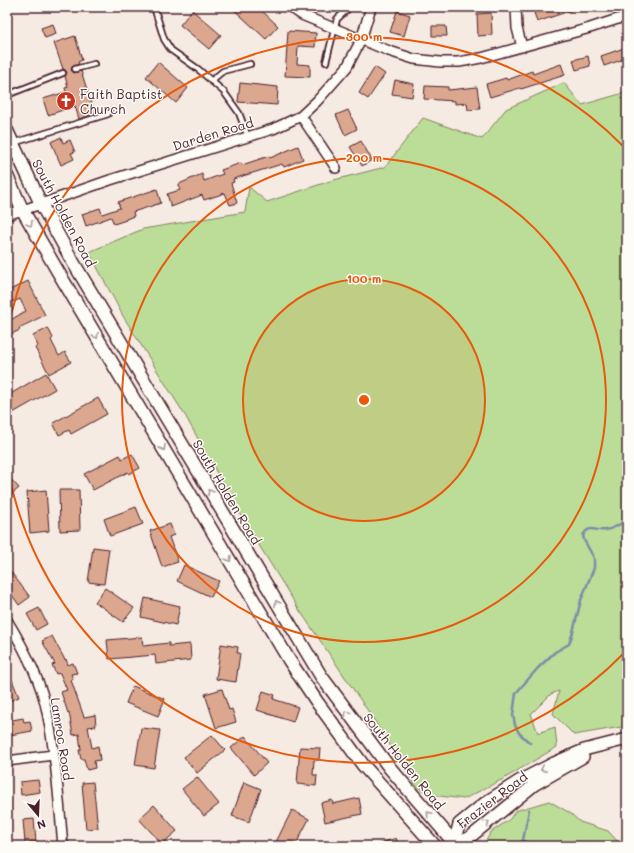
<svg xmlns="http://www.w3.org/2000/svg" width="634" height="853" viewBox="0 0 634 853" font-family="Mali,sans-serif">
<rect width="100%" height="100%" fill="#f6ebe2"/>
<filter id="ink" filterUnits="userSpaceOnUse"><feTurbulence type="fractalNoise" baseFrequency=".025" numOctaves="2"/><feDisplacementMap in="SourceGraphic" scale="8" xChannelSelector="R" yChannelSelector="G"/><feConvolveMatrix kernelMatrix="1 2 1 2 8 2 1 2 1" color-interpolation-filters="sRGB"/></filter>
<g filter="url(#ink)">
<path fill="#bbdd97" stroke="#827e61" d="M564 83 582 105 627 92V726L574 735 553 714 559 691 551 694 531 714 538 733 555 727 557 747 505 778 464 799 431 795 417 787 370 714 298 608 239 513 186 417 123 316 89 252 143 229 245 212 249 187 267 202 330 181 385 167 423 118 482 139 506 109Z
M549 801 570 813 580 822 608 831 622 846H483L491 832 510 819 515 811Z"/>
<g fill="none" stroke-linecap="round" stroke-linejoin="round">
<path stroke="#7b8ca8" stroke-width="2.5" d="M530 743 519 733 515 725 513 715 516 693 538 668 555 652 569 644 573 632 581 600 594 568V558L584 540 583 535C590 524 595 532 606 530 612 529 617 526 622 523L627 502
M523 840 530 846
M518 846 523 840 529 810"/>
</g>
<path fill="#dba88f" stroke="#4a1f2b" d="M231 7H258L278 26 266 39Z
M540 7H578V8L537 22 533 9Z
M192 10 221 35 209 49 180 25Z
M397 11 410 15 404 36 390 32Z
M491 13 492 35 478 36 477 14Z
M53 24 56 34 45 38 41 28Z
M432 26H446L447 36H432Z
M288 31 316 33 315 47 298 46 297 64 310 65V77L285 76Z
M75 36 82 60 78 62 79 64 73 66 71 70 74 73 81 71 95 114 79 119 75 106 48 115 43 99 66 92 65 88 68 87 65 76 67 72 63 69 54 43Z
M627 47V58L604 66 601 56Z
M588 56 590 66 576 70 573 60Z
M158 62 188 88 176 103 146 77Z
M561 64 565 75 521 89 520 88 490 97 486 84 506 78 507 80 532 71 533 74Z
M375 67 385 74 368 99 359 93Z
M395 80 414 84 412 97 392 94Z
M240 83 278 87 277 105 238 102Z
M425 86 448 87V90L477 87 480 109 468 110 467 103 455 104V101L424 99Z
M348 110 357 129 345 135 336 115Z
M61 137 63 143 70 140 75 152 71 153 74 159 61 165 51 142Z
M361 141 372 160 362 166 350 147Z
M298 146 303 159 284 167 282 164 233 179 234 182 231 183 237 203 230 205 225 193 204 200 202 195 171 207 167 194 180 190 179 184 202 174 204 181 223 174 221 170 241 163 242 165 269 156 270 158Z
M157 189 161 203 133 212 134 216 126 219V220L114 224 111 217 86 226 82 214 100 208 102 214 120 208 118 202Z
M28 281 45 315 19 328 20 330 7 336V322L26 311 20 299 13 302 8 291Z
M48 328 53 338 51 340 59 356 65 352 71 362 49 374 35 348 38 346 33 336Z
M46 373 55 389 11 414 7 408V396Z
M98 398 107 414 71 434 69 430 59 435 53 423Z
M132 454 140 468 129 474 128 472 93 490 84 474 120 455 122 459Z
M7 475 19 488 7 498Z
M46 490 49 531 30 533 27 492Z
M59 490H79L80 530 60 531Z
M136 507 143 524 110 536 104 519Z
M170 524 174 535 169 537 178 562 162 567 150 531Z
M93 547 109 549 104 584 88 582Z
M184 565 219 581 211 597 177 581Z
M7 567 30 597 19 605 7 588Z
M105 588 134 608 123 622 95 602Z
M145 598 180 606 176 625 141 617Z
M39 608 47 624 36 630 27 614Z
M52 636 65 660 66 659 68 665 73 663 77 673 71 674 73 679 71 680 84 717 95 715 96 726 88 727 92 748 98 746 100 760 94 761 95 768 87 770 84 759H81L79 750H81L79 734 73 735 69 712 68 713 61 692 67 690 60 673 56 674 52 665 55 664 42 641Z
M142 637 143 646 169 643V646L190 644 191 660 156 664 155 655 109 659 107 640Z
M221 644 238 647 237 653H240L236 682 216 679Z
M7 668 19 697 7 702Z
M133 686 165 699 158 716 126 703Z
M222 689 229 710 232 709 236 722 216 728 205 694Z
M263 691 275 695 273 699 298 707 293 722 257 710Z
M23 718 24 722 30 721 32 731 10 735 8 728H7V721Z
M141 728 160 730 154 768 135 765Z
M212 735 225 750 197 773 184 757Z
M245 736 267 763 254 775 231 748Z
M300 747 320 748 319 760H314L313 775H317L316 786 297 784Z
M197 777 219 804 204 816 182 789Z
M38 780 40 792 21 795 20 782Z
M93 782 98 828 86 829 82 783Z
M244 782 261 789 249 822 232 816Z
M359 798 362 814 325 822 321 803 332 800 333 804Z
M154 805 177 831 162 844 139 819Z
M292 810 309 819 295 846H279L275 844Z
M34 819 36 842 25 843 23 820Z
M396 838 399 846H376V845Z"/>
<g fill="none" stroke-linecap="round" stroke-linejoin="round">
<defs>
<path id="service" d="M154 7 164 39 171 50 198 69 224 92 239 113 248 137
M326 62 337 19 350 7
M75 69 94 64
M211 81 223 71 250 64
M7 95 63 73
M13 143 105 115 108 114 109 111"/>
<path id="minor" d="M290 7 302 15 389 51 414 59 440 62H459L481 58 590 28 627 16
M516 7 517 28 522 47
M301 116 336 168
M7 215 41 204 110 180 273 129 301 116 317 101 347 67 361 40 371 7
M7 620C24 648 41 680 47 712 56 756 59 802 63 846
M7 761 53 755"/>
<path id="tertiary" d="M454 843 459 824 486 802 519 781 554 763 584 750 627 739
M454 843 469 838 534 785 583 757"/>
<path id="secondary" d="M7 131 41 204 73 262 321 676 389 767 457 846
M7 176 22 209 57 270 289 660 317 702 363 765 435 846"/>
</defs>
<use href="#service" stroke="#4a1f2b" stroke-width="8"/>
<use href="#minor" stroke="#4a1f2b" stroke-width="12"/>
<use href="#tertiary" stroke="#4a1f2b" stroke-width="14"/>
<use href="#secondary" stroke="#4a1f2b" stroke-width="15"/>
<use href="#service" stroke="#fdfcf7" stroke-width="4.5"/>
<use href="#minor" stroke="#fdfcf7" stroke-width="9"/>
<use href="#tertiary" stroke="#fdfcf7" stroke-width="11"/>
<use href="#secondary" stroke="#fdfcf7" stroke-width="12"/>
</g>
<defs><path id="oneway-chevron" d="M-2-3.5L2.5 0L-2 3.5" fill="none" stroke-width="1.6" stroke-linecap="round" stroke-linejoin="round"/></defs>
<g stroke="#ac999b">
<use href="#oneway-chevron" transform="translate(30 224) rotate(60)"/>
<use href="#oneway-chevron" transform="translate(96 336) rotate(59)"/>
<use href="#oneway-chevron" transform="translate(163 448) rotate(59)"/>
<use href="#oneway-chevron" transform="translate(210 492) rotate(-121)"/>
<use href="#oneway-chevron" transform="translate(229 559) rotate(59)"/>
<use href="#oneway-chevron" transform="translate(277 603) rotate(-121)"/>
<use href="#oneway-chevron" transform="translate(347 713) rotate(-127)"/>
<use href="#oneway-chevron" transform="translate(543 769) rotate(154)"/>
<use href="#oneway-chevron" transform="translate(429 814) rotate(-131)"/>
<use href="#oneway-chevron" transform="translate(487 823) rotate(-39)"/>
</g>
</g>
<circle cx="364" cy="400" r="121" fill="#e8590c" fill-opacity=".12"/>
<g fill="none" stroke="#e8590c" stroke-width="2">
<circle cx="364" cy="400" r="121"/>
<circle cx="364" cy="400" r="242"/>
<path d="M625 652A363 363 0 0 1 7 466M7 334A363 363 0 0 1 625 148"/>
</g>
<defs>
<symbol id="church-disc" viewBox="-11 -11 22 22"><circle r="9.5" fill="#c8321e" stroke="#fdfcf7"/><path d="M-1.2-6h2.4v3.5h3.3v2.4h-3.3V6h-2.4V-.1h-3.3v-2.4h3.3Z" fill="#fff"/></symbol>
</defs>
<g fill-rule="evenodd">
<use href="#church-disc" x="55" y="90" width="22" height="22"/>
</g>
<g text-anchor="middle" stroke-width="3" stroke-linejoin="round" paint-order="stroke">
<g font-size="13" fill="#4a1f2b" stroke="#fdfcf7" text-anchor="start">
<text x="80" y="99">Faith Baptist<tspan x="80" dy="15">Church</tspan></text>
</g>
<g font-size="13" fill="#4a1f2b" stroke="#fdfcf7">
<text transform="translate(213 134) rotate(-17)" y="5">Darden Road</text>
<text transform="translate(64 213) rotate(62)" y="5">South Holden Road</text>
<text transform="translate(227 492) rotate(59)" y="5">South Holden Road</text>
<text transform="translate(62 739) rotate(81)" y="5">Lamroc Road</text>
<text transform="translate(404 761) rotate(51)" y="5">South Holden Road</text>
<text transform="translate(492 800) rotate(-37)" y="5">Frazier Road</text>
</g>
</g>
<circle cx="364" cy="400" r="6" fill="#e8590c" stroke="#fdfcf7" stroke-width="2"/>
<g font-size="12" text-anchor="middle" font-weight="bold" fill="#e8590c" stroke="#fdfcf7" stroke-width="3" stroke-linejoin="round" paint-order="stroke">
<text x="364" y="41">300 m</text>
<text x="364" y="162">200 m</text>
<text x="364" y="283">100 m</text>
</g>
<rect width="634" height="853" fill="none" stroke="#fdfcf7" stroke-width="24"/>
<rect x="12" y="12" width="610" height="829" fill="none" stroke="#4a1f2b" stroke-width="1.5" filter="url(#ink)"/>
<g transform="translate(38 815) rotate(161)" stroke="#fdfcf7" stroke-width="3" paint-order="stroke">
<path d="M0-3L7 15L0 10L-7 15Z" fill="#4a1f2b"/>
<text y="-6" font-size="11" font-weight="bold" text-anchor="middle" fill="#4a1f2b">N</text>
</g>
</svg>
